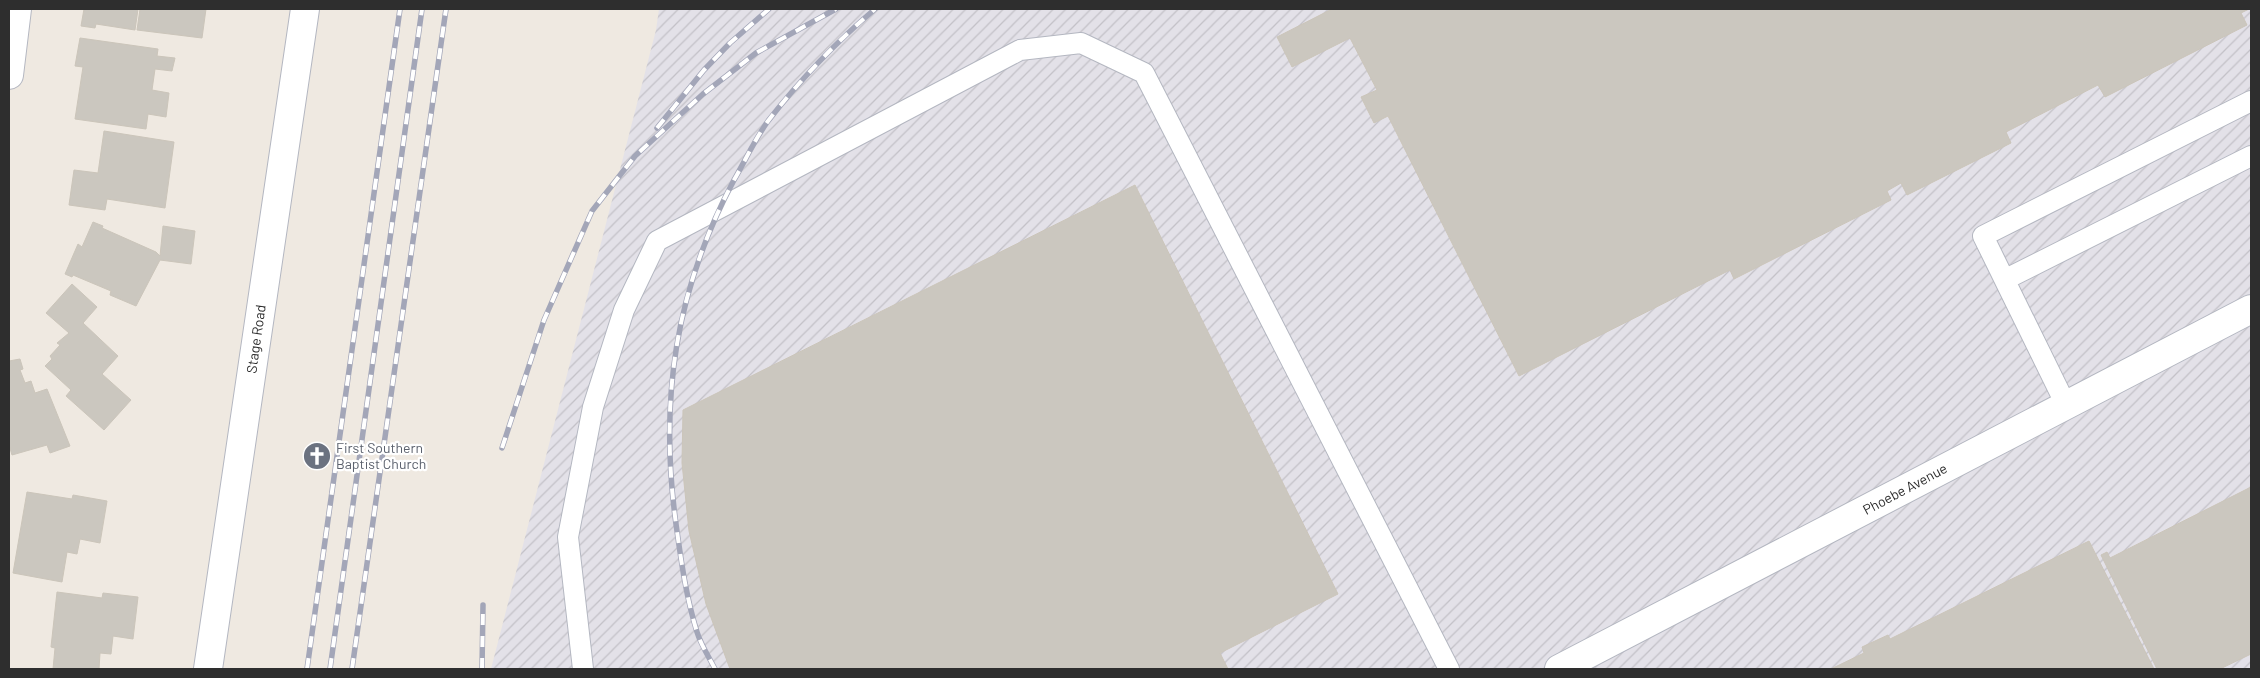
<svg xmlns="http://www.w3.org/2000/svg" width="2260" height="678" viewBox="0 0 2260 678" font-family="Barlow,sans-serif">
<defs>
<pattern id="industrial-furrows" width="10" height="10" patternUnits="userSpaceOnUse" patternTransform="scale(1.25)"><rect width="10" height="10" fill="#e3e1e8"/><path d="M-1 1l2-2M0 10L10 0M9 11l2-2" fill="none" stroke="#c3c1c7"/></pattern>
</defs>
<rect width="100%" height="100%" fill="#efe9e1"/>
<path fill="url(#industrial-furrows)" d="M659 9H2251V669H491L656 30Z"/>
<path fill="#cbc7bf" stroke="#cbc5ba" d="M84 9H138L135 30 96 24 95 28 81 26Z
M140 9H206L202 38 137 30Z
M1332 9H2249L2241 13 2247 25 2105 97 2098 85 2006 132 2011 143 1907 195 1901 183 1887 191 1891 200 1734 279 1730 270 1519 376 1388 116 1374 123 1361 97 1377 90 1350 38 1292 67 1277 37Z
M80 38 158 49 157 56 175 58 172 71 155 69 152 90 169 93 166 117 148 114 146 129 75 119 83 67 75 66Z
M104 131 174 142 165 208 107 199 105 210 69 205 74 170 98 173Z
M1135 185 1338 594 1220 653 1228 669H730L706 604 689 531 682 463 683 410Z
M93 222 103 226 102 228 156 252 160 256 163 226 195 231 191 264 160 260 136 306 110 295 111 291 73 275 72 277 65 274 78 244 82 247Z
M72 284 97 307 83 323 118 356 102 374 131 400 104 430 66 396 71 390 45 366 52 359 50 356 60 345 57 343 69 333 46 313Z
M20 359 23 369 20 370 25 383 31 381 35 393 47 389 70 446 50 453 47 445 12 455 9 445V361Z
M2251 487V654L2220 669H2157L2101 555 2107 552 2110 558Z
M27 492 72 499 73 495 107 501 100 543 80 539 77 554 67 552 62 582 13 573Z
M2089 541 2154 669H1831L1864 653 1862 647 1888 635 1890 639Z
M57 592 102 598 103 593 138 597 133 639 113 636 111 654 100 653 99 669H53L55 648 51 647Z"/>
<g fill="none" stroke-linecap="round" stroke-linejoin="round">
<defs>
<path id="lane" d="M2006 279 2251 156
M2066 405 1983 236 2251 101
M583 669 568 537 593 407 624 310 657 241 1020 50 1081 43 1144 73 1449 669"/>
<path id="street" d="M9 75 17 9
M1559 669 2251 309"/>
<path id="secondary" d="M208 669 305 9"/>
</defs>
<use href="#lane" stroke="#b4b7c1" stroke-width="22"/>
<use href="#street" stroke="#b4b7c1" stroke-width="30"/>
<use href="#secondary" stroke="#b4b7c1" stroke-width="30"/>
<use href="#lane" stroke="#fff" stroke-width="20"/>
<use href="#street" stroke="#fff" stroke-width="28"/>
<use href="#secondary" stroke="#fff" stroke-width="28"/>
<defs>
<path id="rail" d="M657 128 704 70 730 43 769 9
M502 448 544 320 592 211 635 156 703 94 756 53 836 9
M307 669 400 9
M330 669 422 9
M352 669 446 9
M482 669 483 605
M715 669C709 657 701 645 697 632 686 597 681 560 676 524 659 400 675 291 734 180 745 161 755 139 768 121 800 80 835 43 875 9"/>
</defs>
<use href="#rail" stroke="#a3a6b8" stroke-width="5.5"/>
<use href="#rail" stroke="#fff" stroke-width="4" stroke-dasharray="11" stroke-linecap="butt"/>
</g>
<defs>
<symbol id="church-disc" viewBox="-11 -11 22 22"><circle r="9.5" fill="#6b7280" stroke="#fff"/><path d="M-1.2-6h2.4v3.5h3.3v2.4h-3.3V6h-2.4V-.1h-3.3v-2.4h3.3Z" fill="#fff"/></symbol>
</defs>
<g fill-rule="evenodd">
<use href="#church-disc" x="301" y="440" width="32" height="32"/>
</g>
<g text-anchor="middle" stroke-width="4.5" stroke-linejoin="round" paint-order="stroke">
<g font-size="14" fill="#2e2e2e" stroke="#fff">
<text transform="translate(256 339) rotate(-82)" y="5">Stage Road</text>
<text transform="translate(1905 489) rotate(-28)" y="5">Phoebe Avenue</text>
</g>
<g font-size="14" fill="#5b616d" stroke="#fff" text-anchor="start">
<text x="336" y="453">First Southern<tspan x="336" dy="16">Baptist Church</tspan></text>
</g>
</g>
<rect width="2260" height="678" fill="none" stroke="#2e2e2e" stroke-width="20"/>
</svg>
